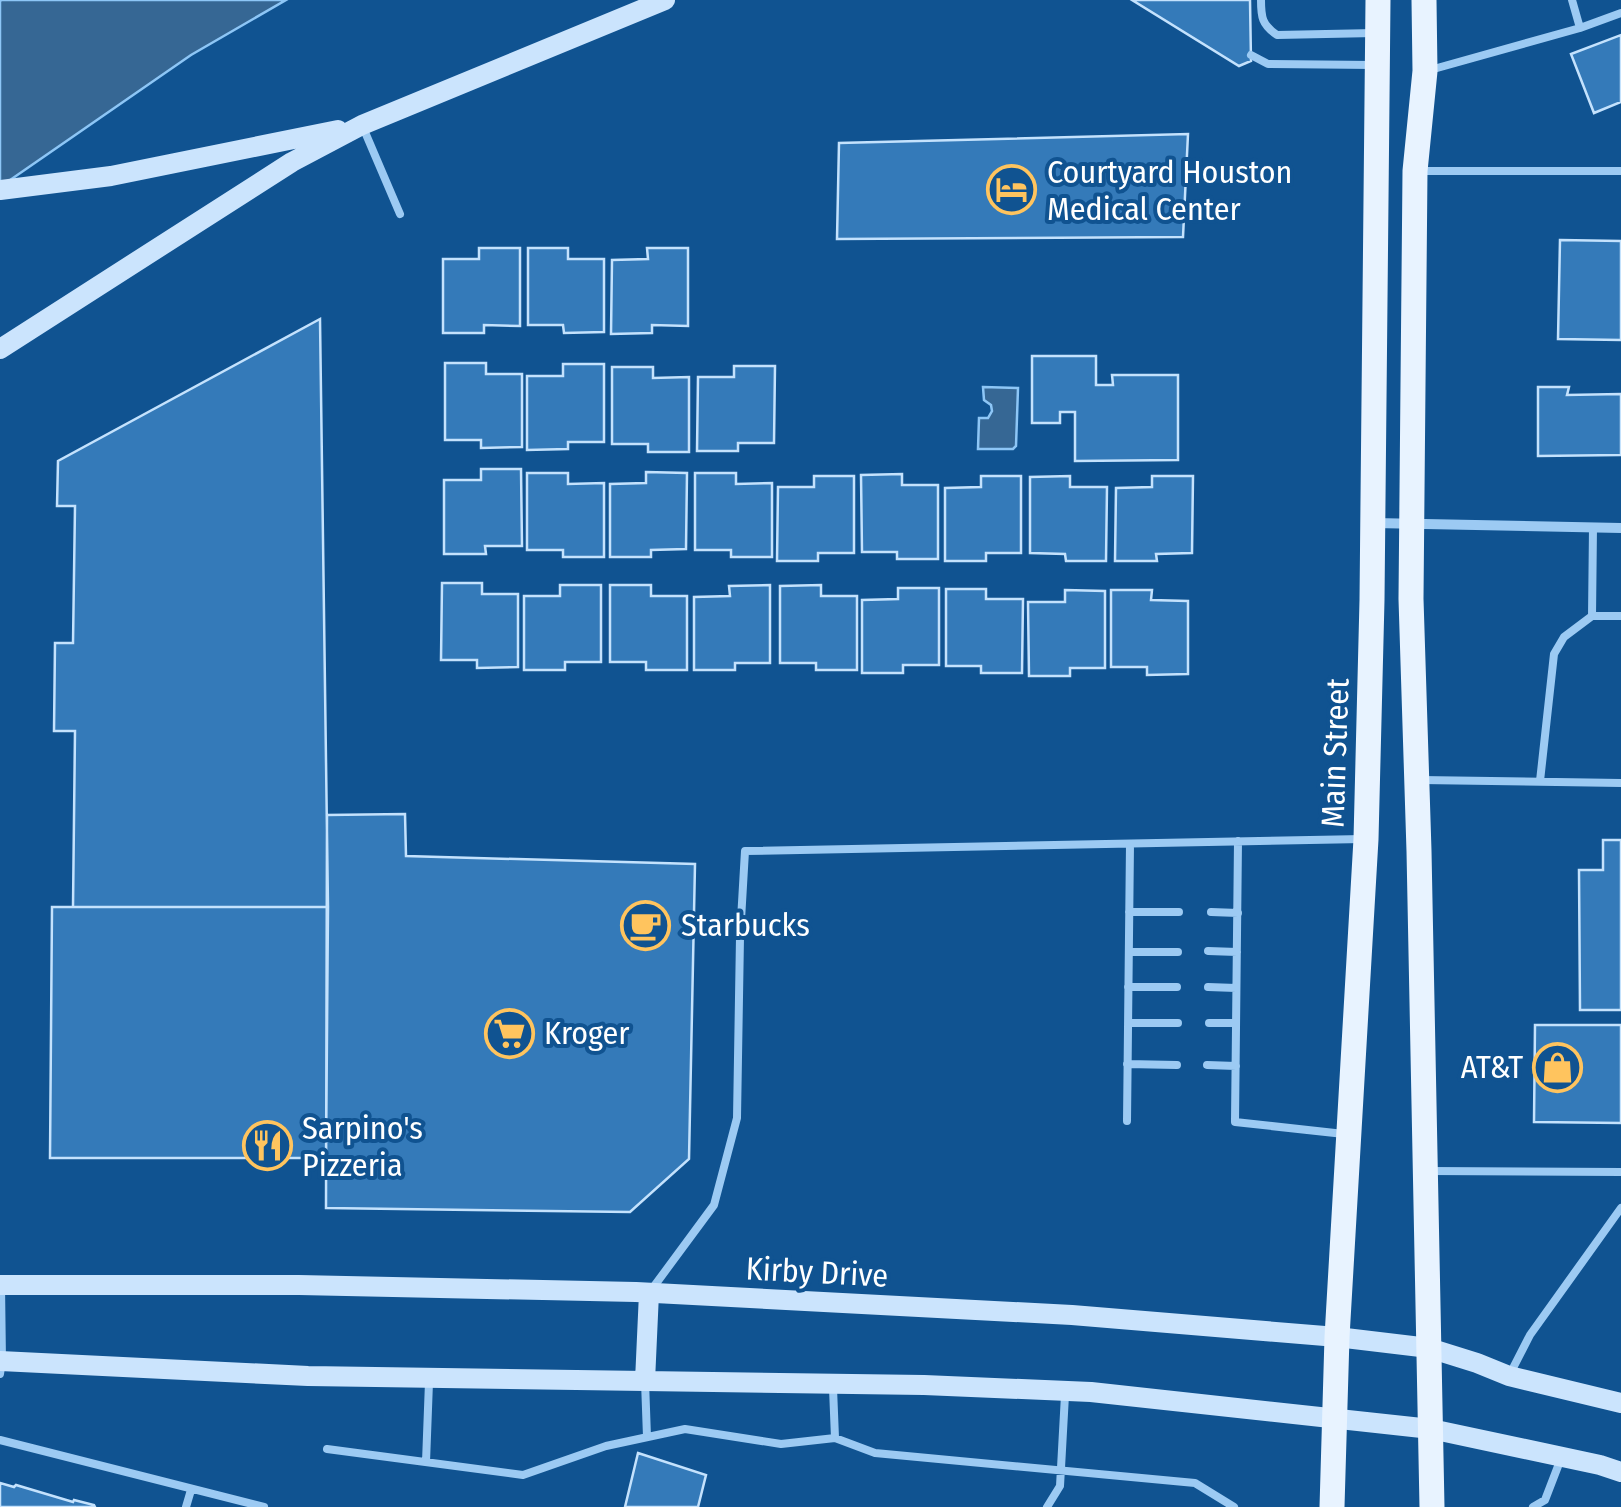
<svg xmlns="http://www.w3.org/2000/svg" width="1621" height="1507" viewBox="0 0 1621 1507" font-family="'Fira Sans Condensed',sans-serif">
<rect width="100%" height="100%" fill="#105391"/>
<path fill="#366794" stroke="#8dc6f6" stroke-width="2.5" d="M2 0H286L191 55 0 187V1Z
M983 387 1018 388 1016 446 1013 449H978L979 418H988L992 411 991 405 984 400Z"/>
<path fill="#347ab9" stroke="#c4e2fd" stroke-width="2.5" d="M1132 0H1250L1251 61 1239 66Z
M1621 35V102L1594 113 1571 54Z
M1188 134 1183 237 837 239 839 143Z
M1560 240 1621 241V340L1558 339Z
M479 248H520V326L484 325V333H443V259H479Z
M528 248H568V259H604V332L564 333 563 325H528Z
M647 248H688V326L652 325V333L611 334 612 260 648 259Z
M320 319 328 907H73L75 731H54L55 643H73L75 506H57L58 461Z
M1032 356H1096V385H1113L1112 375H1178V460L1075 461V412H1060V423H1032Z
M445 363H486V374H522V447L481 448V440H445Z
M563 364H604V442H568V449L527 450V376H563Z
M734 366H775L774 443H738V451H697L698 377H734Z
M612 367H653V378L689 377V452H648V444H612Z
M1538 387H1569L1567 395 1621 394V455L1538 456Z
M481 469H521L522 546H485L486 554H444V480H481Z
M646 472 687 473 686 549 651 550V557H610V484L646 483Z
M527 473H568V484L604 483V557H563V550H527Z
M695 473H736V484L772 483V557H731V550H695Z
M902 474V485H938V559H897V552H862L861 475Z
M814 476H854V553H818V561H777L778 487H814Z
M981 476H1021V553H986V561H945V488L981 487Z
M1070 476V487H1107L1106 561H1066L1065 554 1030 553V477Z
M1152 476H1193L1192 553 1156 554 1157 561H1115L1116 488 1152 487Z
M442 583H482V594H518V667L477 668V660H441Z
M560 585H601V662H565V670H524V596H560Z
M610 585H651V596H687V670H646V662H610Z
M770 585V663H735V670H694V597L730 596 729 586Z
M821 585V596H857V670H816V663H780V586Z
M898 588H939V665H903V673H862V600L898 599Z
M946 589H986V599H1023L1022 673H981V666H946Z
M1065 590 1105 591V668H1070V676H1029L1028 602H1065Z
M1111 590H1152L1151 600 1188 601V674L1147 675V667H1111Z
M405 814 406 856 695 864 689 1159 630 1212 326 1208 327 815Z
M1603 840H1621V1010H1580L1579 870H1603Z
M52 907H328L326 1158H50Z
M1535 1025H1621V1123L1534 1122Z
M638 1453 706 1475 698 1507H625Z
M0 1483 14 1487 16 1485 73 1502 74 1500 94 1505 95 1507H0Z"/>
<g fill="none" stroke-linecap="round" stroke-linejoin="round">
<path stroke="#9ccaf3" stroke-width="8" d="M1261 0C1261 17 1262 25 1277 35L1375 33
M1580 28 1621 13
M1251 55 1268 64 1374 65
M1430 70 1580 28 1572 0
M362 125 400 214
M1420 171H1621
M1593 527 1592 616H1621
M1421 780 1621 783
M1540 781 1554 654 1564 637 1592 616
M1238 841 1235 1122 1344 1134
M1129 912H1179
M1211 912 1238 913
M1208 951 1237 952
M1129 952H1178
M1128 987H1177
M1208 987 1236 988
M1128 1023H1178
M1209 1023H1236
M1127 1064 1177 1065
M1207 1065 1236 1066
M1127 1121 1130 844
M1429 1171 1621 1172
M652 1289 714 1205 737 1118 740 937 745 851 1363 839
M1511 1372 1530 1335 1621 1208
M0 1374 2 1361 1 1285
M645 1381 647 1437
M833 1388 835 1438
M0 1440 264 1507
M327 1449 523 1475 606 1446 685 1429 781 1444 835 1438 875 1453 1195 1483 1234 1507
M426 1462 429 1382
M186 1507 191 1490
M1047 1507 1060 1486 1065 1395
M1533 1507 1545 1500 1560 1461"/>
<path stroke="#9ccaf3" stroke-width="10" d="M1374 523 1621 528"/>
<path stroke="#cbe4fd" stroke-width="20" d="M0 190 111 176 338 130
M0 349 292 162 362 125 665 0
M0 1285H299L636 1292 1072 1315 1337 1337 1429 1348 1477 1363 1509 1376 1621 1403
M0 1361 308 1376 924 1385 1091 1392 1431 1429 1600 1465 1621 1472
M645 1381 649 1293"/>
<path stroke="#e8f3ff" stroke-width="25" d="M1424 0 1425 71 1415 171 1411 599 1419 851 1432 1507
M1332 1507 1337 1337 1366 839 1372 600 1378 0"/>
</g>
<defs>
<symbol id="hotel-ring" viewBox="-11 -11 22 22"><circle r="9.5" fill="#105391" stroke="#ffc45e" stroke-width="1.5"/><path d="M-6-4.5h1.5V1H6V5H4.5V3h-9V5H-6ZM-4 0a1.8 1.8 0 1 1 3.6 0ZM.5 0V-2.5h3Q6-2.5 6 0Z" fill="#ffc45e"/></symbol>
<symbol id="cafe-ring" viewBox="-11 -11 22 22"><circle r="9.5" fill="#105391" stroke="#ffc45e" stroke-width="1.5"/><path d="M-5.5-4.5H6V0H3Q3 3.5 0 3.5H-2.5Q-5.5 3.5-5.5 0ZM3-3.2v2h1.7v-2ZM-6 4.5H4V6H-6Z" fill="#ffc45e"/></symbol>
<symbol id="supermarket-ring" viewBox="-11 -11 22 22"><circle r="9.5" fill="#105391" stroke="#ffc45e" stroke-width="1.5"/><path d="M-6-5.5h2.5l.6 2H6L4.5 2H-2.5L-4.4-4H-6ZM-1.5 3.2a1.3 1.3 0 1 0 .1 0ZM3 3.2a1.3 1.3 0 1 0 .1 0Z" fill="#ffc45e"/></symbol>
<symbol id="shop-ring" viewBox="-11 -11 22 22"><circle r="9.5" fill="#105391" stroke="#ffc45e" stroke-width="1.5"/><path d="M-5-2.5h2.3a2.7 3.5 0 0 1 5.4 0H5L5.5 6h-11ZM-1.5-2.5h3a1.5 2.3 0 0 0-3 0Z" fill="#ffc45e"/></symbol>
<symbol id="restaurant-ring" viewBox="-11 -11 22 22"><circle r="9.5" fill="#105391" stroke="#ffc45e" stroke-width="1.5"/><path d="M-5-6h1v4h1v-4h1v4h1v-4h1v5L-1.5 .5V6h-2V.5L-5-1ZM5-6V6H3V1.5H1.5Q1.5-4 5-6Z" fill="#ffc45e"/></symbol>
</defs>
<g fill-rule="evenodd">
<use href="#hotel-ring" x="984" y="162" width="55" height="55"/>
<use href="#cafe-ring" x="618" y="898" width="55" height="55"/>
<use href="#supermarket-ring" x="482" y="1006" width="55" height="55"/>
<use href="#shop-ring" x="1530" y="1040" width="55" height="55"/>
<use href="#restaurant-ring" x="240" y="1118" width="55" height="55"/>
</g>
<g text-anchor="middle" stroke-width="8" stroke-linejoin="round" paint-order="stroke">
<g font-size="32" fill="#fff" stroke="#105391" text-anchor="start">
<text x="1047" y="183">Courtyard Houston<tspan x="1047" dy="37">Medical Center</tspan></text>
<text x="681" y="936">Starbucks</text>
<text x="544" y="1044">Kroger</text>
<text x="1523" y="1078" text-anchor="end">AT&amp;T</text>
<text x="302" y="1139">Sarpino's<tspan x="302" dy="37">Pizzeria</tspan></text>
</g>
<g font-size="32" fill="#fff" stroke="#105391">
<text transform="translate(1335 753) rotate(-88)" y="11">Main Street</text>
<text transform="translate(817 1272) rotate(3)" y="11">Kirby Drive</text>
</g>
</g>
</svg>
